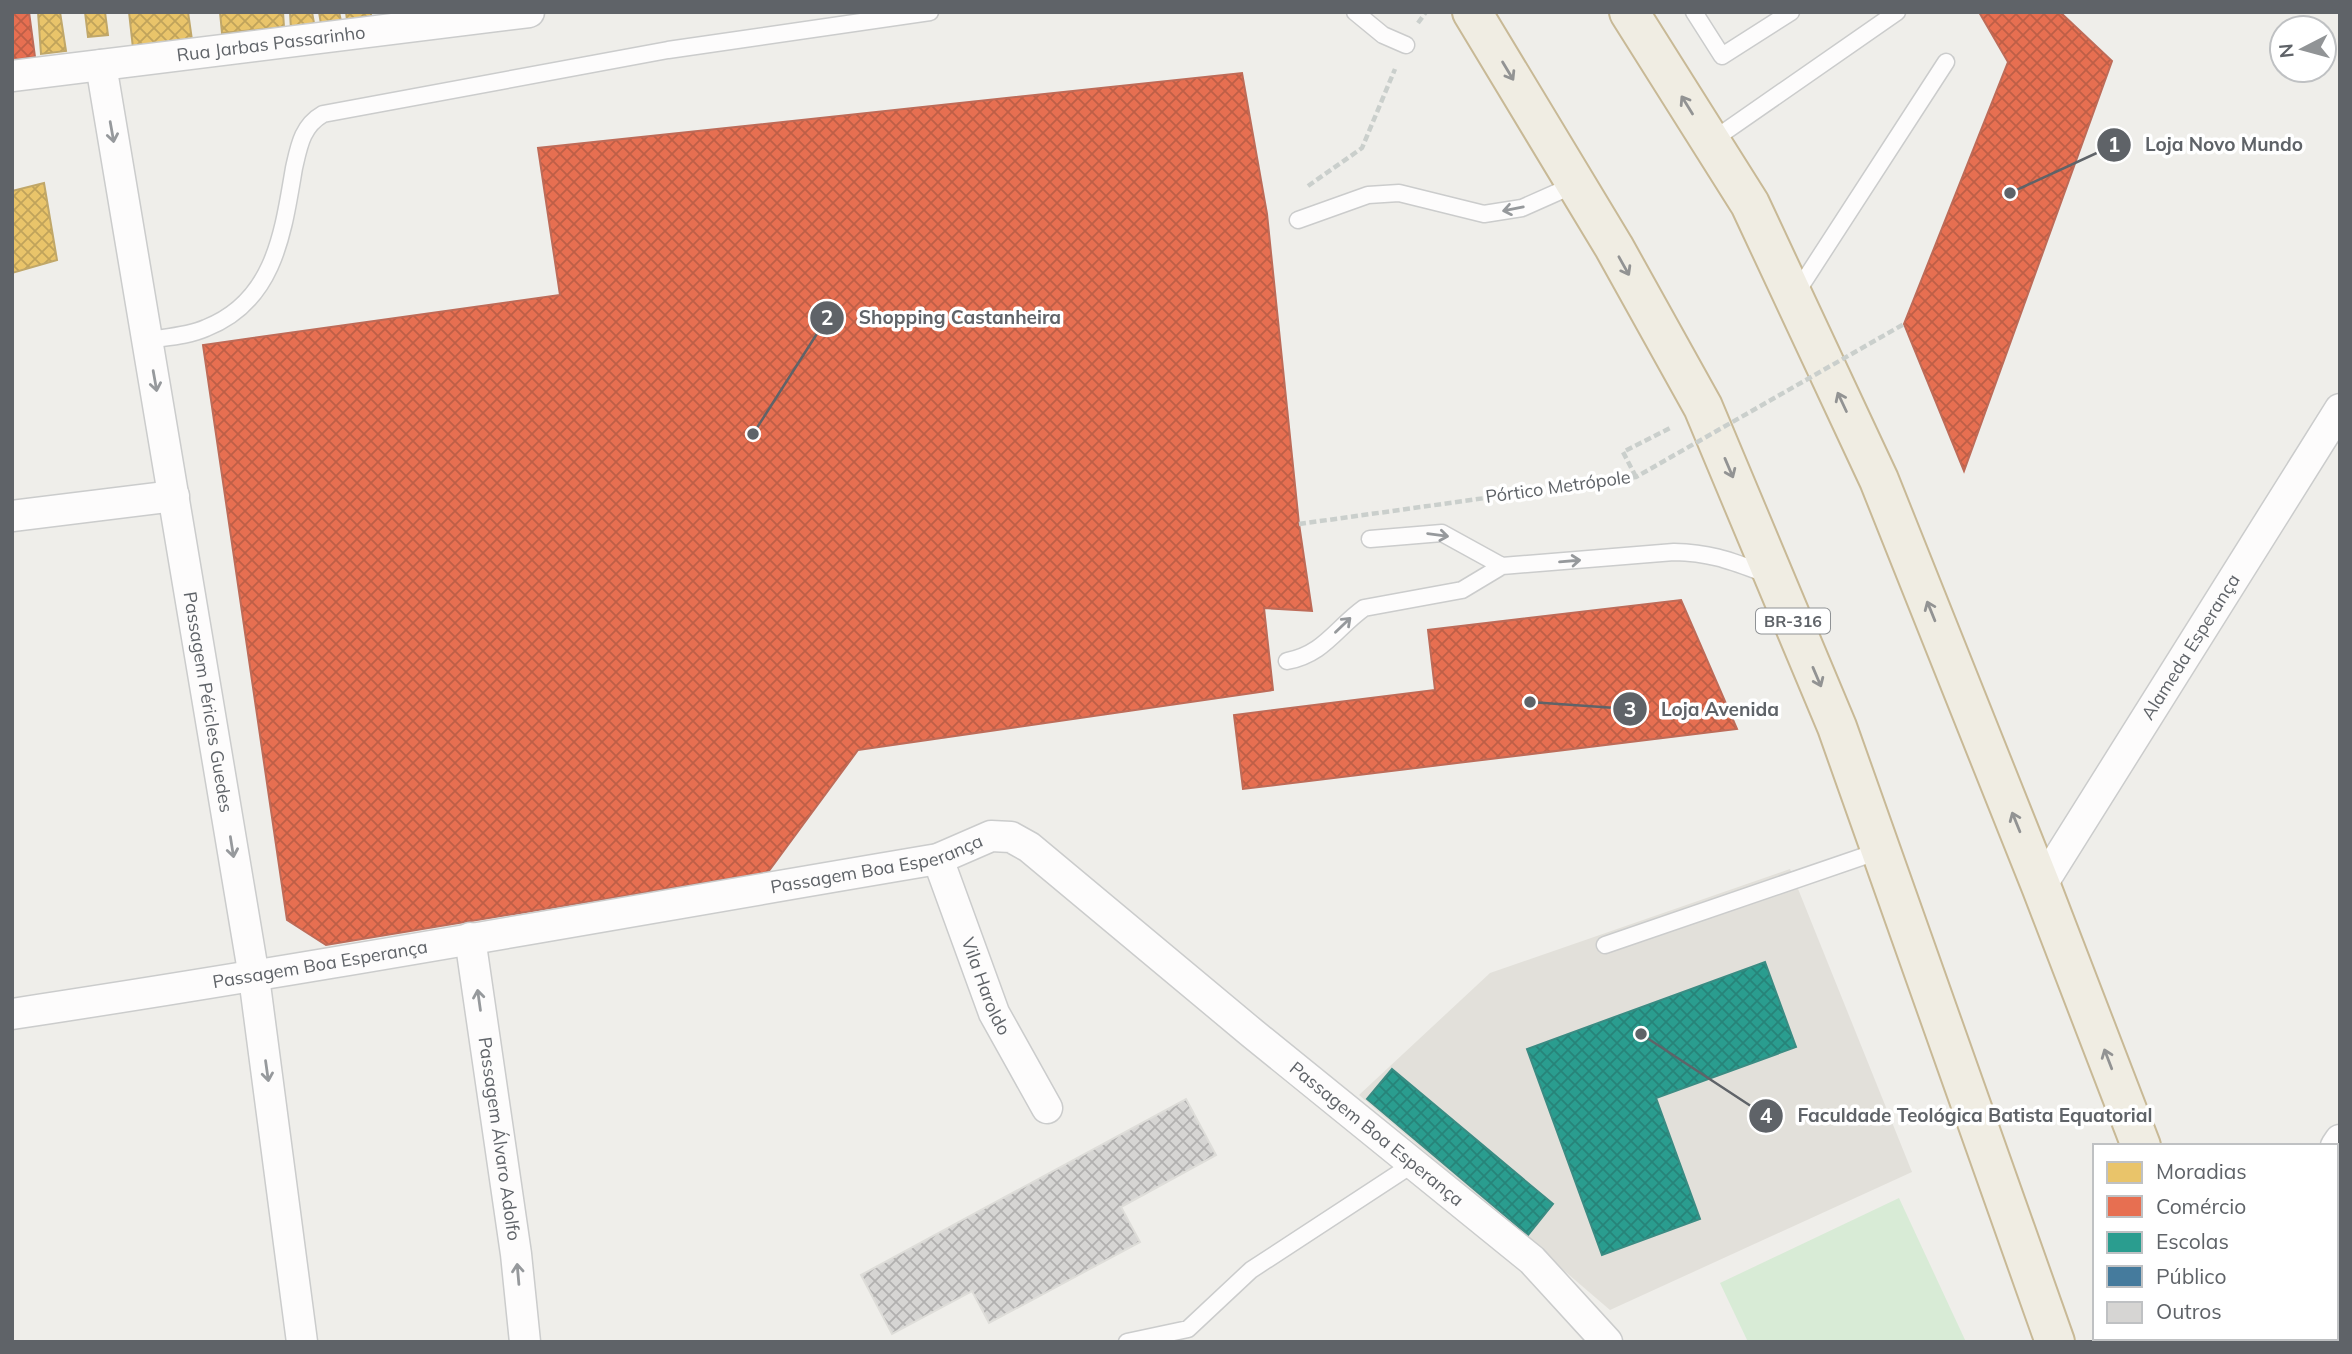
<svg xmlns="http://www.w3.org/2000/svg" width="2352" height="1354" viewBox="0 0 2352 1354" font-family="Mulish,sans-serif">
<defs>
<pattern id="homes-cross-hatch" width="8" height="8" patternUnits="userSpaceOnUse" patternTransform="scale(1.75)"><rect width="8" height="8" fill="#e9c46a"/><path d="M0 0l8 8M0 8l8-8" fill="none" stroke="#c0a35b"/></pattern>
<pattern id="shops-cross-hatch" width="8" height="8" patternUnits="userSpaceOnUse" patternTransform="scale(1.75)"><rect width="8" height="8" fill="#e76f51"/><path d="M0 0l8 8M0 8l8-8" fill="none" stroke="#be5f47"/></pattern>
<pattern id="schools-cross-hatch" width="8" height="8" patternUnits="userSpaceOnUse" patternTransform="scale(1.75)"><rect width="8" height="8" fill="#2a9d8f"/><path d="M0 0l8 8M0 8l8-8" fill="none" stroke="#278479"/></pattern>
<pattern id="public-cross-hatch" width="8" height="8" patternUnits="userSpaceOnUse" patternTransform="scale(1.75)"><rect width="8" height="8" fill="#457b9d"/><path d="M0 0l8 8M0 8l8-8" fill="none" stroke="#3b647e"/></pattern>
<pattern id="building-cross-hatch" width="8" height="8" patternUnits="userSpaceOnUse" patternTransform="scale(1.75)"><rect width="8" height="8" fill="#d6d5d3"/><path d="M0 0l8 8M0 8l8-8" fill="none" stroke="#b1b0af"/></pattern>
</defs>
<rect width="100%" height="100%" fill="#efeeea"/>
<path fill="#e2e0da" d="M1790 869 1912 1172 1610 1310 1359 1095 1490 973Z"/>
<path fill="#d8ebd6" d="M1899 1198 1966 1342H1748L1720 1283Z"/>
<path fill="url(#homes-cross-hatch)" stroke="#c0a769" stroke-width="2" d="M38 12H60L66 51 41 54Z
M85 12H105L108 35 88 37Z
M129 12H188L192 40 133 48Z
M220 12H283L284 27 222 33Z
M290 12H312L314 23 291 30Z
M319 12H339L341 21 321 24Z
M346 12H371V18L347 20Z
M44 183 57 260 12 273V191Z"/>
<path fill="url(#shops-cross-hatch)" stroke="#be6b58" stroke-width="2" d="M12 12H29L35 57 12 60Z
M1979 12H2060L2112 61 1964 471 1904 324 2008 62Z
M1242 73 1267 214 1299 524 1312 611 1264 608 1273 690 858 750 768 872 326 945 287 920 203 345 560 295 538 148Z
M1681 600 1737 729 1243 789 1234 715 1435 690 1428 630Z"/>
<path fill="url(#schools-cross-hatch)" stroke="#3a8c83" stroke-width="2" d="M1765 962 1796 1047 1656 1098 1700 1219 1602 1255 1527 1049Z
M1392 1069 1553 1204 1528 1235 1367 1099Z"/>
<path fill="url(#public-cross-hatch)" stroke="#4d748d" stroke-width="2" d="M2340 1180V1342H2324L2321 1338H2336V1185Z"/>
<path fill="url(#building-cross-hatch)" stroke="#deddd9" stroke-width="2" d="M1186 1099 1216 1155 1121 1207 1140 1242 989 1323 972 1291 892 1334 861 1275Z"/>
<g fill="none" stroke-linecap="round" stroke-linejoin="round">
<defs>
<path id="lane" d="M1355 12 1383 35 1406 45
M1694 12 1722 56 1791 12
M1710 142 1897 12
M1298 220 1368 195 1399 193 1484 214 1522 208 1576 184
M1795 295 1946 62
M148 340C167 337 188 336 206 328 275 301 283 232 294 168 299 146 302 126 323 114L668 50 930 12
M1370 539 1442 533 1502 566
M1287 661C1324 654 1336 628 1364 608L1462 590 1502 566 1674 552C1714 553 1733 562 1769 575
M1605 945 1882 850
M1127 1342 1188 1329 1251 1270 1413 1164"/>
<g id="street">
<path id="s1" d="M101 65 254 977 302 1342"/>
<path id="s2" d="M12 76 529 12"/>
<path d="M12 516 174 496"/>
<path id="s3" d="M938 859 994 1013 1047 1108"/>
<path id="s4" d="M2041 886 2340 409"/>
<path id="s5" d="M470 938 516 1254 525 1342"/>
<path id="s6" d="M12 1014C322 967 629 911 938 859L991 836 1011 837 1029 847 1252 1033 1532 1260 1607 1342"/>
<path d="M2336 1146 2340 1140"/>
</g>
<path id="highway" d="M1472 12 1614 247 1703 407 1837 727 2055 1342
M1629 12 1750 204 1879 480 2041 886 2141 1146
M2215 1338 2216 1342"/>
</defs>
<use href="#lane" stroke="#cbcccc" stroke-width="19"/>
<use href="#street" stroke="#cbcccc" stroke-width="33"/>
<use href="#highway" stroke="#c8b996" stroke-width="42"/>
<path stroke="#cacfcc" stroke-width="4.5" stroke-dasharray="7 3.5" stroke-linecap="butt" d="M1418 23 1426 12
M1308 186 1362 148 1395 69
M1636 477 1623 452 1672 427"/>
<use href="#lane" stroke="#fdfcfc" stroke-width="16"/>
<use href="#street" stroke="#fdfcfc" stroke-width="30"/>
<use href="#highway" stroke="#f0ede3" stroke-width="38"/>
<path stroke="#cacfcc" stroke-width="4.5" stroke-dasharray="7 3.5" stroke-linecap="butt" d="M1299 524 1636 477 1904 324"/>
</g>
<defs><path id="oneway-shaft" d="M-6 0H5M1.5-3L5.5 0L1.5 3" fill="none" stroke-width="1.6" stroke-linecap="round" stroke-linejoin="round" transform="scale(1.75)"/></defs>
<g stroke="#929393">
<use href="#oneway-shaft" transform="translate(1508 71) rotate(59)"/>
<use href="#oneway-shaft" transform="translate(1687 105) rotate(-122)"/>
<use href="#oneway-shaft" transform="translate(1624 266) rotate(61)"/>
<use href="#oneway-shaft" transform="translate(1842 402) rotate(-115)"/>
<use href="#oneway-shaft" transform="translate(1729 468) rotate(67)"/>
<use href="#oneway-shaft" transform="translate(1931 611) rotate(-112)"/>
<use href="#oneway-shaft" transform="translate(1817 677) rotate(67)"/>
<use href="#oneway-shaft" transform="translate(2016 822) rotate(-112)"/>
<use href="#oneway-shaft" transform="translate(2108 1059) rotate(-111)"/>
</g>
<g stroke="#96999c">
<use href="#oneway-shaft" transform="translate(112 132) rotate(80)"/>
<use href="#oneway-shaft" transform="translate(1513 209) rotate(169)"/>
<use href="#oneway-shaft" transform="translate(155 381) rotate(80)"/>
<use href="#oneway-shaft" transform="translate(1438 535) rotate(8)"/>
<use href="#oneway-shaft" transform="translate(1570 561) rotate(-5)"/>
<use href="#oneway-shaft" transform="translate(1343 625) rotate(-44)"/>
<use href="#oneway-shaft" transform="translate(232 847) rotate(81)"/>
<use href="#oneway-shaft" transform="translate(479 1000) rotate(-98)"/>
<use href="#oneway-shaft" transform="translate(267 1071) rotate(82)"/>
<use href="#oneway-shaft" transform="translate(518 1274) rotate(-95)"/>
</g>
<g text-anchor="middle" stroke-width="7" stroke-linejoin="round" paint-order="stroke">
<rect fill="#fff" stroke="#8f9295" stroke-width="2" x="1756" y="608.5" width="74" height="25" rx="5"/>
<g font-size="16" font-weight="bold" fill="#5f6368">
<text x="1793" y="627">BR-316</text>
</g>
<g font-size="18" fill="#5f6368" stroke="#fff">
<text dy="6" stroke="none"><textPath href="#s2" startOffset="261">Rua Jarbas Passarinho</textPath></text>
<text transform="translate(1558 487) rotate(-8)" y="6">Pórtico Metrópole</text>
<text dy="6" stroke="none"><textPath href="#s4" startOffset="282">Alameda Esperança</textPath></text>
<text dy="6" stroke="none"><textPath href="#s1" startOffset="646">Passagem Péricles Guedes</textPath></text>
<text dy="6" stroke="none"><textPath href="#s6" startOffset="878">Passagem Boa Esperança</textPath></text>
<text dy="6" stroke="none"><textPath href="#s6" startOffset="312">Passagem Boa Esperança</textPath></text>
<text dy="6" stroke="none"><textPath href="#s3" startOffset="136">Vila Haroldo</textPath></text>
<text dy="6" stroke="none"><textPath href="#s6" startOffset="1488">Passagem Boa Esperança</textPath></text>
<text dy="6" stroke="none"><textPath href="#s5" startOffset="203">Passagem Álvaro Adolfo</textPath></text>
</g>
</g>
<path fill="none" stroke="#5f6368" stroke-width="2.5" d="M2010 193L2114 145M753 434L827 318M1530 702L1630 709M1641 1034L1766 1116"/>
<g fill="#5f6368" stroke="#fff" stroke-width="2.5">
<circle cx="2010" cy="193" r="7"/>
<circle cx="753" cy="434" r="7"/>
<circle cx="1530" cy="702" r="7"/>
<circle cx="1641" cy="1034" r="7"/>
<circle cx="2114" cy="145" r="18"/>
<circle cx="827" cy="318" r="18"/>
<circle cx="1630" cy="709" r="18"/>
<circle cx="1766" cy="1116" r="18"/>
</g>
<g font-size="21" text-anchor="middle" font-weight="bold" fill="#fff">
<text x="2114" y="152">1</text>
<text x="827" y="325">2</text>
<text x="1630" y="717">3</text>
<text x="1766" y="1123">4</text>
</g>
<g font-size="19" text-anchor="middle" font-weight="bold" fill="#5f6368" stroke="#fff" stroke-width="7" stroke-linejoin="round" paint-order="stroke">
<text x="2224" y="151">Loja Novo Mundo</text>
<text x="960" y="324">Shopping Castanheira</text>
<text x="1720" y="716">Loja Avenida</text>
<text x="1975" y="1122">Faculdade Teológica Batista Equatorial</text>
</g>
<rect width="2352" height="1354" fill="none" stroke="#5f6368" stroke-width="28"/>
<rect x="2093" y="1144" width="245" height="196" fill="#ffffff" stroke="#bfc1c3" stroke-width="2"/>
<rect x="2107" y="1162" width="35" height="21" fill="#e9c46a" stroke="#bfc1c3" stroke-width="2"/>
<text x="2156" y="1179" font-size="21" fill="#5f6368">Moradias</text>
<rect x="2107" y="1196" width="35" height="21" fill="#e76f51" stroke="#bfc1c3" stroke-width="2"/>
<text x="2156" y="1214" font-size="21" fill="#5f6368">Comércio</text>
<rect x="2107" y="1232" width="35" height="21" fill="#2a9d8f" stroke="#bfc1c3" stroke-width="2"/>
<text x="2156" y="1249" font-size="21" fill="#5f6368">Escolas</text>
<rect x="2107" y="1266" width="35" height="21" fill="#457b9d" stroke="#bfc1c3" stroke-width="2"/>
<text x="2156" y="1284" font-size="21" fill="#5f6368">Público</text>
<rect x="2107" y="1302" width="35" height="21" fill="#d6d5d3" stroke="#bfc1c3" stroke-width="2"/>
<text x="2156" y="1319" font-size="21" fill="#5f6368">Outros</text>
<g transform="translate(2303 49) rotate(264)"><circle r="33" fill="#ffffff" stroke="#bfc1c3" stroke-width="2"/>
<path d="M0-5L12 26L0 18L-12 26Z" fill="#919496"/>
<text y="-10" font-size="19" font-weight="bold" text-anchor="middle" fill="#5f6368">N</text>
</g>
</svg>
